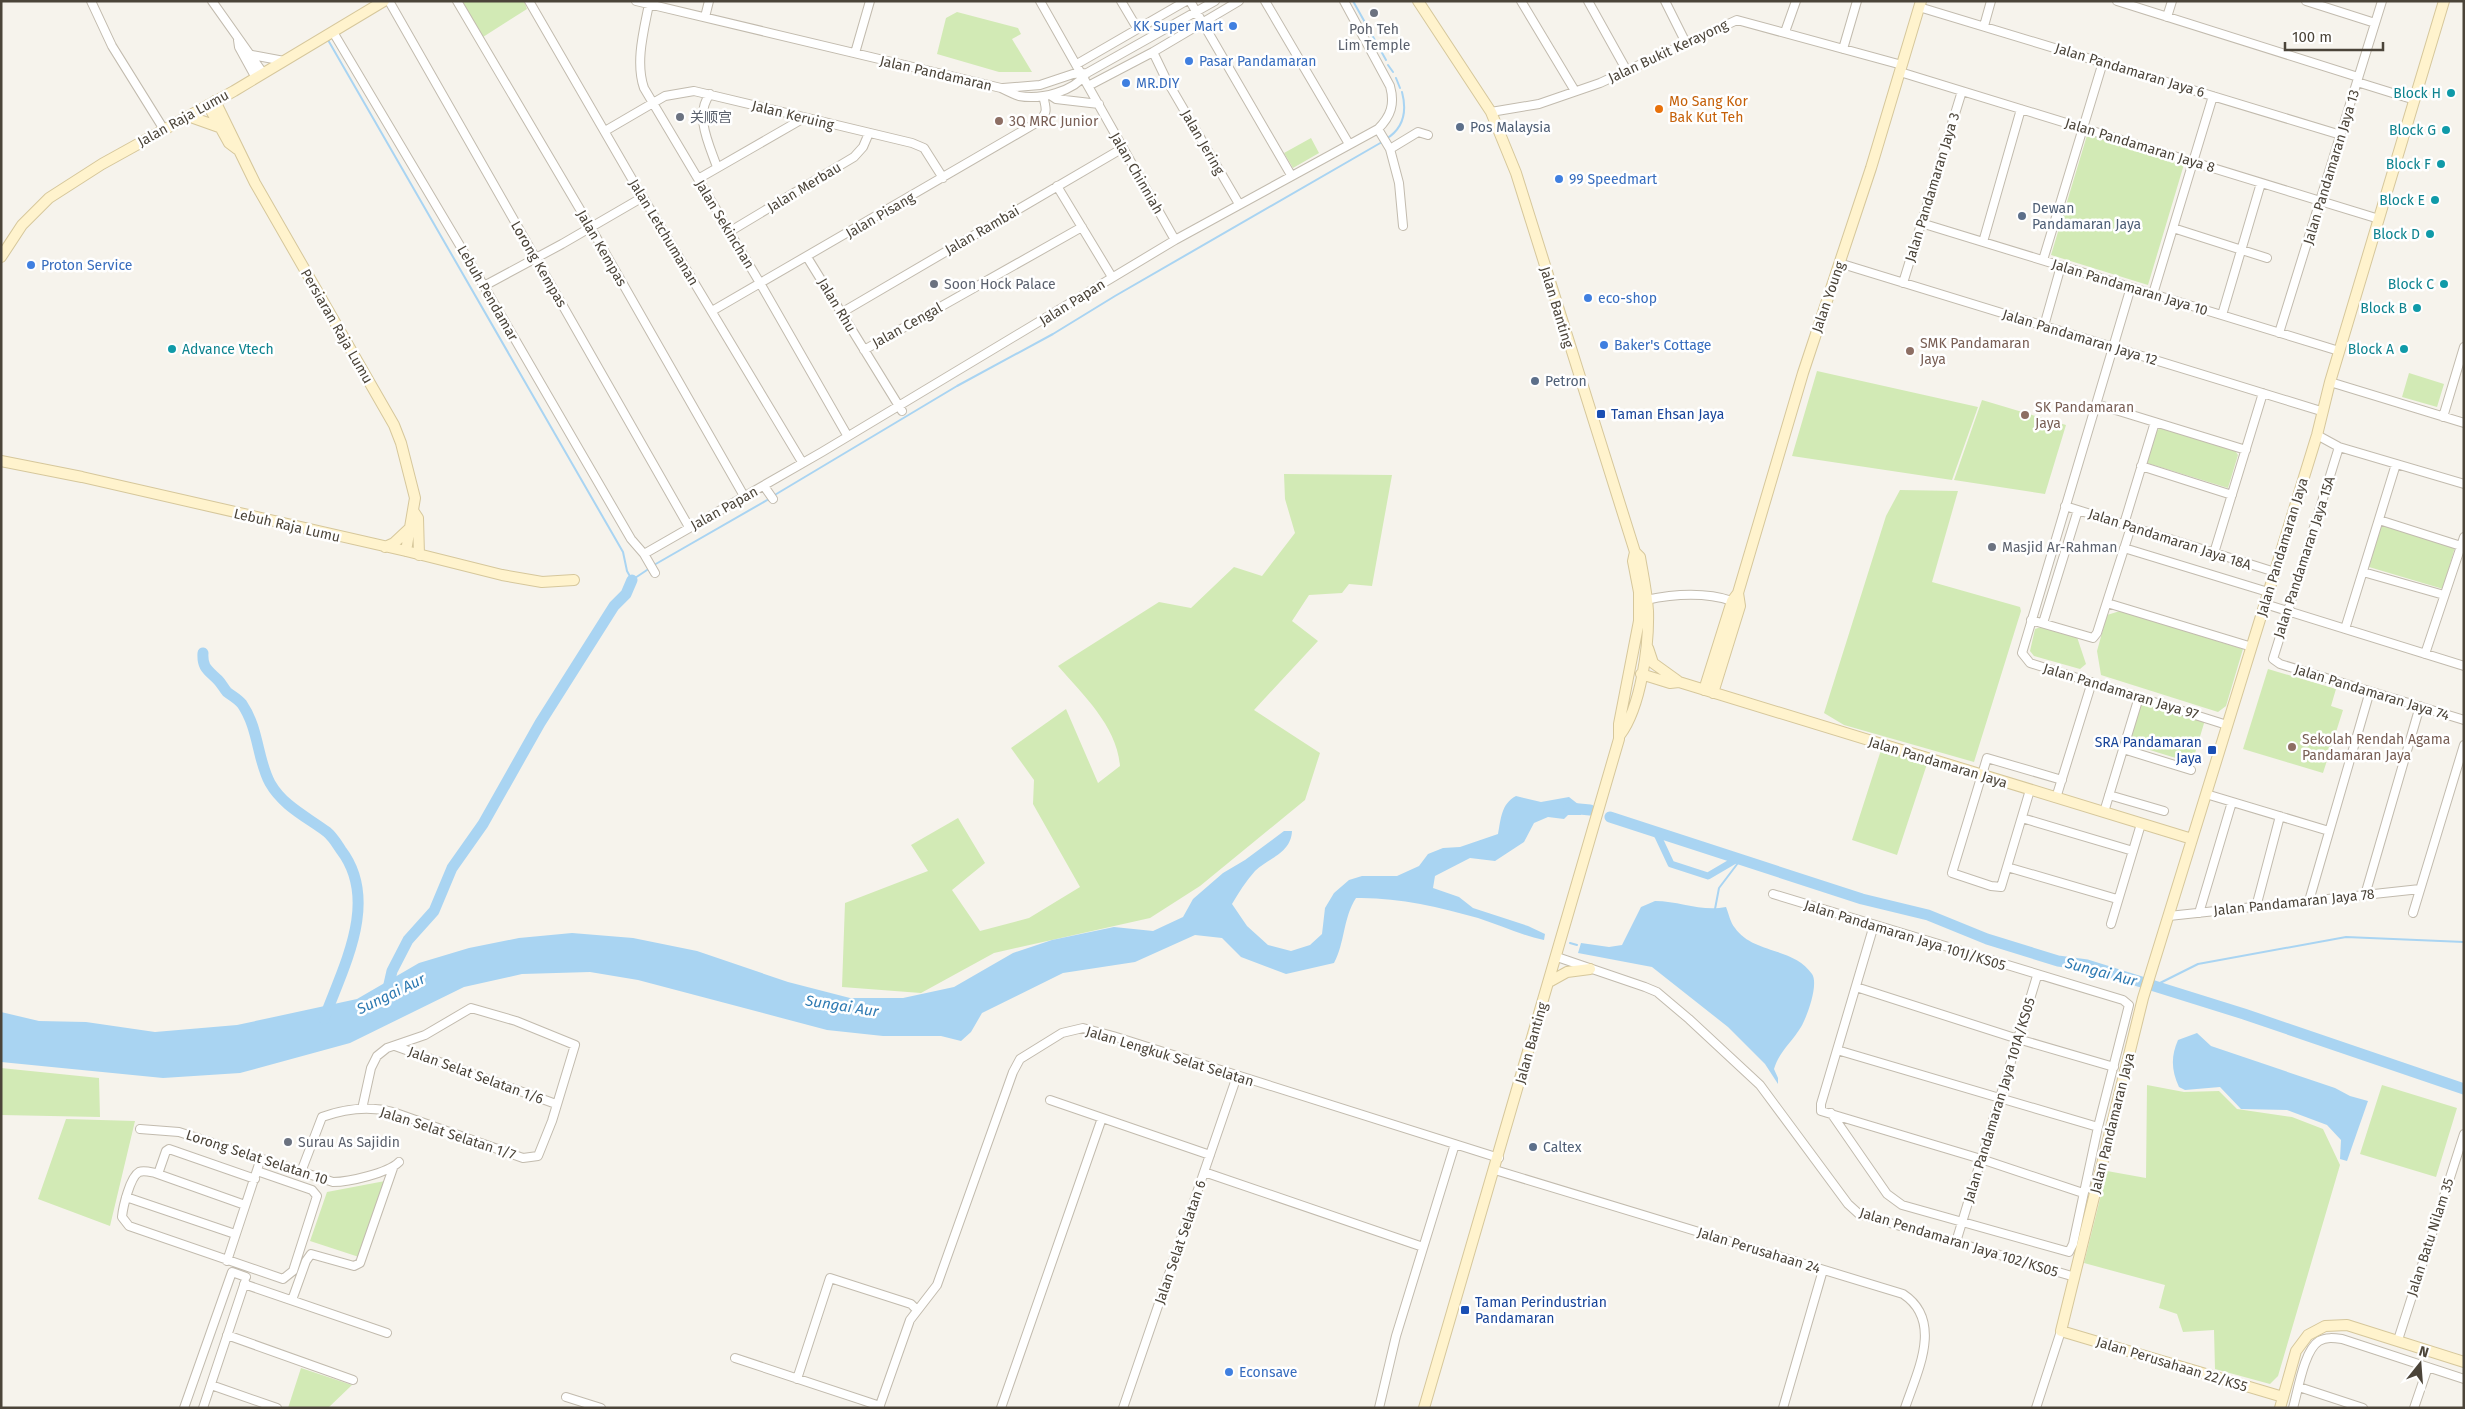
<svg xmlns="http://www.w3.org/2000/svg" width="2465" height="1409" viewBox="0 0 2465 1409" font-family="'Fira Sans','Noto Sans SC',sans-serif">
<rect width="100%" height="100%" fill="#f6f3ec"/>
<path fill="#d2eab5" d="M462 1H524L527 9 483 37Z
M957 12 1018 28 1021 34 1012 39 1032 72H999L937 54 946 18Z
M2088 132 2185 161 2148 285 2051 255Z
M1311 138 1319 153 1293 168 1284 153Z
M1817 371 1978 407 1952 480 1792 456Z
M2409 373 2444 384 2437 407 2402 397Z
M1982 400 2066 425 2045 494 1954 480Z
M2163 427 2234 449 2238 455 2228 488 2147 463 2157 430Z
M1284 474 1392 475 1372 586 1349 584 1342 593 1309 595 1292 621 1318 641 1254 710 1320 753 1305 800 1200 886 1150 918 994 953 921 993 842 987 845 903 928 871 911 845 958 818 985 863 952 890 980 931 1029 918 1080 887 1033 804 1034 780 1011 748 1066 709 1098 783 1120 766C1117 726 1083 695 1058 666L1159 602 1191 608 1234 567 1262 576 1295 533 1285 499Z
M1900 490 1958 491 1932 582 2020 607 2021 611 1974 762 1844 725 1824 713 1886 516Z
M2381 525 2455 547 2443 589 2369 567Z
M2120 611 2243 649 2226 706 2218 712 2101 675 2097 651 2107 615Z
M2041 627 2077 637 2086 664 2080 669 2034 656 2030 651 2035 629Z
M2268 669 2336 689 2331 706 2343 710 2323 773 2243 749Z
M2140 700 2205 720 2192 763 2127 743Z
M1881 750 1927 764 1897 855 1852 840Z
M1 1068 99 1078 100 1117 1 1115Z
M2147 1085 2184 1092 2219 1091 2237 1109 2292 1117 2323 1129 2340 1165 2278 1376 2270 1384 2215 1369 2214 1330 2183 1332 2177 1314 2159 1308 2165 1285 2084 1263 2107 1171 2146 1178Z
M2382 1085 2457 1108 2436 1177 2360 1154Z
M66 1119 135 1121 110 1226 38 1199Z
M385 1181 359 1257 310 1241 327 1192Z
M301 1368 352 1385 328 1408H288Z"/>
<path fill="#a9d4f2" d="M1516 796 1541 802 1569 797 1583 808 1581 815H1568L1564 819 1548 817 1534 823 1524 842 1495 861 1470 858 1435 876 1433 888 1459 897 1473 908 1528 926 1545 934 1544 940C1520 935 1500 925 1478 918 1439 907 1396 897 1356 898 1343 918 1345 943 1334 963L1286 974 1241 957 1222 938 1195 935 1135 962 1063 973 982 1013 971 1032 961 1041 941 1036H883L827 1030 638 980 590 972 522 974 464 987 350 1043 240 1073 163 1078 1 1062V1012L39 1021 86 1022 155 1032 237 1025 357 999 419 963 469 948 519 938 572 933 633 938 697 951 788 982 850 998H903L954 987 1013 953 1052 940 1114 927 1153 931 1183 917 1193 899 1223 873 1245 860 1284 831H1292C1291 853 1269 858 1255 871 1246 881 1239 892 1232 904L1247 926 1268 945 1291 951 1310 945 1322 934 1325 908 1334 893 1349 880 1362 876H1397L1419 866 1428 854 1443 848 1460 847 1498 834C1501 819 1501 804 1516 796Z
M1655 901C1680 901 1701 912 1726 907 1729 914 1730 922 1735 928 1753 954 1794 947 1812 974 1819 984 1807 1017 1801 1027 1792 1042 1779 1052 1774 1069L1778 1078V1084L1765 1064 1728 1027 1652 967 1578 953 1581 943 1609 947 1622 945 1641 907Z
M2197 1033 2211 1046 2335 1088 2350 1096 2368 1101 2347 1161 2340 1159 2341 1140 2327 1125 2287 1110 2241 1109 2220 1087 2185 1090 2179 1087C2171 1070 2171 1056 2178 1040Z"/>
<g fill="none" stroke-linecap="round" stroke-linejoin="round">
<path stroke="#a9d4f2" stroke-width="2" d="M1353 1 1386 60
M328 40 623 552 627 571 632 580 650 568
M1388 65 1393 72
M1396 78 1400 88
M1386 139C1404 128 1407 111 1402 92
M773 496 957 386 1053 334 1115 296 1382 142
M654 565 769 499
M1715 909 1719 888 1741 859
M1570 943 1577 945
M2154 986 2198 964 2346 937 2464 942"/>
<path stroke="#a9d4f2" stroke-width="7" d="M1656 832 1671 864 1708 876 1737 859"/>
<path stroke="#a9d4f2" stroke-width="11" d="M203 653C202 668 208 670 218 680 222 684 224 689 227 692 232 696 238 699 242 704 259 729 257 759 270 783 283 806 307 817 327 832 333 837 337 844 341 850 380 901 343 967 324 1019
M1569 808 1590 810
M1610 817 1862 899 1928 915 1987 939 2058 961 2087 965 2244 1014 2464 1089
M387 993 392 971 408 940 434 911 452 868 483 824 540 723 614 606 626 594 632 580"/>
<defs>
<path id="street" d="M91 1 112 46 163 128
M212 1 263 73
M389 1 689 527
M457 1 591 228 744 496
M529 1 632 179 802 462
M636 1 1001 88C1007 91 1013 94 1019 96 1041 100 1073 92 1087 73L1215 1
M1040 1 1175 240
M1121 1 1137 28
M1190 1 1291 175
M1265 1 1349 144
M1521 1 1575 91
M1588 1 1627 71
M1665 1 1686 43
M2117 1 2358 77
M2306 1 2375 23
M649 4C644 30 635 62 644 88L760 283 847 435
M1919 7 2341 135
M705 17 709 1
M2167 17 2172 1
M1984 26 1991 1
M333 32 484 286 631 539 644 554 655 573
M1785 32 1796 1
M238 40 239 47 256 78
M1843 49 1857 1
M1153 52 1166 79 1239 204
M855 53 870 1
M252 55 284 61
M1077 64 1186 1
M1900 72 2379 219
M2357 82 2415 100
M1090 85 1153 52 1239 1
M1003 88 1040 85 1073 74 1087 73
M710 94C694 115 709 144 717 167
M1050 95 1056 99 1099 104
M1491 112 1539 104 1600 83 1737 20 1902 65
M1378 129 1390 149 1399 183 1403 226
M605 131 665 96 694 91 912 143 924 148 943 178
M1390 149 1418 132 1428 135
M698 179 804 118
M1057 186 1112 277
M1921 223 2339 351
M2173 228 2267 258
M729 232 854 157 863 147 869 133
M1983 242 2021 109
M807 257 902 411
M2043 260 2103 62
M1839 263 2321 411
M1903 283 1962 91
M484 286 562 244 643 197
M2131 287 2022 653 2030 663 2227 725
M2153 294 2213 96
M712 311 1036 123C1048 114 1047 110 1043 96
M841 313 1123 148
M2222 315 2261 183
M2044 326 2061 266
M2279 333 2382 1
M864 350 1082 227
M2330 382 2464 423
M2096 404 2246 450
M2443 417 2464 347
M2317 435 2339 447 2464 484
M2339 447 2273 659 2280 664 2464 720
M2141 466 2232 495
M764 486 773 499
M2065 506 2275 572
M2379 520 2461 546
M2124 524 2155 422
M2124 548 2268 592
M2214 553 2263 393
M644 554 822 452 1175 240 1378 129C1391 116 1395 104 1390 86L1344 1
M2363 572 2444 595
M1646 600C1674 594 1705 592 1732 601
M2107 603 2252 647
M2265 604 2464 666
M2031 620 2093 638 2097 633 2131 527
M2043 623 2078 510
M2345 629 2396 464
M2425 654 2464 537
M2123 749 2191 770
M2030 790 2001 887 1991 886 1952 873 1987 758 2062 780
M2206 794 2329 831
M2109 795 2164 811
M2056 798 2092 682
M2104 812 2139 697
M2022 818 2133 851
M2007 867 2117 899
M1773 894 2123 1000 2129 1005 2098 1127 2073 1244 2069 1252 1902 1205 1887 1194 1831 1113
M2365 895 2420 706
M2309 901 2370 691
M2256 907 2280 816
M2199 913 2232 802
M2413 913 2464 745
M2169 916 2420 889
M2111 924 2141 824
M1874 925 1821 1104V1111L1981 1159 2083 1193
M1557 957 1645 987 1657 992 1689 1019 1760 1085 1848 1204 1859 1214 2075 1277
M1856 987 2018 1039 2114 1067
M395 1046 556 1104
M1837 1050 2098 1127
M1050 1100 1210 1155
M140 1129 179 1132 333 1182C349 1182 388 1173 399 1162
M1495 1170 1903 1294C1944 1321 1917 1372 1905 1408
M301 1172 322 1117C344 1109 370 1106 393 1112L523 1158 538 1156 552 1121 575 1045 516 1021 471 1008 425 1035 387 1048 377 1056 371 1068 362 1109
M1204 1172 1423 1247
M158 1174 166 1151 169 1149 255 1179
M126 1197 235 1234
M245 1205 155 1173C150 1172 144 1170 139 1172 130 1177 123 1207 122 1217L129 1226 283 1279 293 1271 317 1196 312 1190 257 1171
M1956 1242 2037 976
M227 1261 261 1158
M244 1284 387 1333
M292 1300 306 1261 311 1254 354 1266 360 1263 393 1168
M227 1335 353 1380
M2398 1340 2464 1134
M735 1358 880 1406
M797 1379 830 1278 911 1304 916 1309
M211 1385 277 1408
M2299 1387 2363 1408
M566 1397 601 1408
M184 1408 232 1272 246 1277
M203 1408 245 1282
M879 1408 910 1320 937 1285 1013 1072 1020 1059 1062 1033 1083 1028 1113 1036 1499 1158
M1001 1408 1102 1118
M1123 1408 1237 1076
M1379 1408 1396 1336 1455 1144
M1783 1408 1823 1270
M2036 1408 2061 1331
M2293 1408C2298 1391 2304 1350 2319 1341 2326 1337 2334 1338 2342 1339L2464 1379
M2414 1408 2428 1367"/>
<path id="secondary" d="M1418 1 1491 112 1516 173 1635 552 1640 557C1643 575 1647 593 1648 611 1649 646 1641 707 1620 735
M215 101 255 183 394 425 401 443 415 498 406 551
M208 105 229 143 237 149
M188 116 219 127
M1 257 22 225 49 198 102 164 234 91 384 1
M1 461 82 477 406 551 502 575 542 582 574 580
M414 512 418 518 419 555
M385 547 394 543 410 528
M1648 648 1653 663 1678 681
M1641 674 1670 683 1679 682 2192 839
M1704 690 1732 601 1738 593 1803 373 1871 168 1921 1
M1713 693 1740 606 1738 593
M1549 982 1567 972 1590 969
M2283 1397 2061 1331 2143 998 2317 435 2330 382 2444 1
M1424 1408 1619 739V724L1639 621V592L1633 561 1635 552
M2280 1408 2296 1351 2308 1335 2325 1326 2347 1325 2464 1362"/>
</defs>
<use href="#street" stroke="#c2bbae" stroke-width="10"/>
<use href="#secondary" stroke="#d6c79b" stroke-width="12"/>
<use href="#street" stroke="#fff" stroke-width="8"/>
<use href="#secondary" stroke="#fff3cd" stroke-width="10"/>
</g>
<g fill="#6b7280" stroke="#fff" stroke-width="2">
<circle cx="1374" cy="13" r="5"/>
<circle cx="680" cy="117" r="5"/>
<circle cx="934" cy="284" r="5"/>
<circle cx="1992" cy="547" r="5"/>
<circle cx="288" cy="1142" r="5"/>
</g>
<g fill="#3f7fe0" stroke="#fff" stroke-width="2">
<circle cx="1233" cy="26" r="5"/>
<circle cx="1189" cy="61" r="5"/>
<circle cx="1126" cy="83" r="5"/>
<circle cx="1559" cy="179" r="5"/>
<circle cx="31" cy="265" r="5"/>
<circle cx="1588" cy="298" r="5"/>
<circle cx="1604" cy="345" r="5"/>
<circle cx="1229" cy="1372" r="5"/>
</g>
<g fill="#0f9aa8" stroke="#fff" stroke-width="2">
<circle cx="2451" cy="93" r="5"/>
<circle cx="2446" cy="130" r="5"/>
<circle cx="2441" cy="164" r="5"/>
<circle cx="2435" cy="200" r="5"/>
<circle cx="2430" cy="234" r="5"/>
<circle cx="2444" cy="284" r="5"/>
<circle cx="2417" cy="308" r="5"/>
<circle cx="172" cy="349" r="5"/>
<circle cx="2404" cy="349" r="5"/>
</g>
<circle fill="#e8710a" stroke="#fff" stroke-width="2" cx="1659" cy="109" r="5"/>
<g fill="#8d6e63" stroke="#fff" stroke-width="2">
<circle cx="999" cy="121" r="5"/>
<circle cx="1910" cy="351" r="5"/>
<circle cx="2025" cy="415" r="5"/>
<circle cx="2292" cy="747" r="5"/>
</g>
<g fill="#5c6f8a" stroke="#fff" stroke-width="2">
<circle cx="1460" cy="127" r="5"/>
<circle cx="2022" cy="216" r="5"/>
<circle cx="1535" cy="381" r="5"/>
<circle cx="1533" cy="1147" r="5"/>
</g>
<g fill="#1a4fb4" stroke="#fff" stroke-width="2">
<rect x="1596" y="409" width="10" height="10" rx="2.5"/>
<rect x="2207" y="745" width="10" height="10" rx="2.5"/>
<rect x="1460" y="1305" width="10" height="10" rx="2.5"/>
</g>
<g text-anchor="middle" stroke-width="5" stroke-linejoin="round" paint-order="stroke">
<g font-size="14" fill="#366cbe" stroke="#fff" text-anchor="start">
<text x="1223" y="31" text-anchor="end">KK Super Mart</text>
<text x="1199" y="66">Pasar Pandamaran</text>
<text x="1136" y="88">MR.DIY</text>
<text x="1569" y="184">99 Speedmart</text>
<text x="41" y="270">Proton Service</text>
<text x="1598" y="303">eco-shop</text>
<text x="1614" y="350">Baker's Cottage</text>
<text x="1239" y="1377">Econsave</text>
</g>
<g font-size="14" fill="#5b616d" stroke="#fff" text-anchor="start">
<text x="1374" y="34" text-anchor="middle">Poh Teh<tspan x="1374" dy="16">Lim Temple</tspan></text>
<text x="690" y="122">关顺宫</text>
<text x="944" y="289">Soon Hock Palace</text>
<text x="2002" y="552">Masjid Ar-Rahman</text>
<text x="298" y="1147">Surau As Sajidin</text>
</g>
<g font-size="14" fill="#4b4439" stroke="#fff">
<text transform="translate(1668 51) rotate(-25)" y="5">Jalan Bukit Kerayong</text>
<text transform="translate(2130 70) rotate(17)" y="5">Jalan Pandamaran Jaya 6</text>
<text transform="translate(936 73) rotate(13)" y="5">Jalan Pandamaran</text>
<text transform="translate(793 115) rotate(14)" y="5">Jalan Keruing</text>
<text transform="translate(183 118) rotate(-29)" y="5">Jalan Raja Lumu</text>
<text transform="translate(1203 142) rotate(60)" y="5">Jalan Jering</text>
<text transform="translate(2140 145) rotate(17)" y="5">Jalan Pandamaran Jaya 8</text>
<text transform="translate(2331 167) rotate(-73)" y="5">Jalan Pandamaran Jaya 13</text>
<text transform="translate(1137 173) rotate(60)" y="5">Jalan Chinniah</text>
<text transform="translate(804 187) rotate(-31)" y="5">Jalan Merbau</text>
<text transform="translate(1932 187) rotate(-73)" y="5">Jalan Pandamaran Jaya 3</text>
<text transform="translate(880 215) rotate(-30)" y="5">Jalan Pisang</text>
<text transform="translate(725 224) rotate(59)" y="5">Jalan Sekinchan</text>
<text transform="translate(982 230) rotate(-30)" y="5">Jalan Rambai</text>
<text transform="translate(664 232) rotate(59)" y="5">Jalan Letchumanan</text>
<text transform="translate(602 248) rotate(60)" y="5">Jalan Kempas</text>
<text transform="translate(539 264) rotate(60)" y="5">Lorong Kempas</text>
<text transform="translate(2130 287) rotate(17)" y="5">Jalan Pandamaran Jaya 10</text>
<text transform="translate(488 293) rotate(60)" y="5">Lebuh Pendamar</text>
<text transform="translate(1828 297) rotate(-71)" y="5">Jalan Young</text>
<text transform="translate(1072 302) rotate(-32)" y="5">Jalan Papan</text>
<text transform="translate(837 305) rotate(59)" y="5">Jalan Rhu</text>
<text transform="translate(1557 307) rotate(73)" y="5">Jalan Banting</text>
<text transform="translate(907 325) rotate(-29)" y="5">Jalan Cengal</text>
<text transform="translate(337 326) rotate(60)" y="5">Persiaran Raja Lumu</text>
<text transform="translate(2080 337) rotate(17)" y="5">Jalan Pandamaran Jaya 12</text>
<text transform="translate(724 508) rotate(-29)" y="5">Jalan Papan</text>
<text transform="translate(287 525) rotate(13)" y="5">Lebuh Raja Lumu</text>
<text transform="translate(2170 539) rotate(18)" y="5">Jalan Pandamaran Jaya 18A</text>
<text transform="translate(2282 547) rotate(-73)" y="5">Jalan Pandamaran Jaya</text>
<text transform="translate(2304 557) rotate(-72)" y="5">Jalan Pandamaran Jaya 15A</text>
<text transform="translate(2121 691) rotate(17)" y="5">Jalan Pandamaran Jaya 97</text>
<text transform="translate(2372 692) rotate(17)" y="5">Jalan Pandamaran Jaya 74</text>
<text transform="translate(1938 762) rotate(17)" y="5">Jalan Pandamaran Jaya</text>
<text transform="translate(2294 902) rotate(-6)" y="5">Jalan Pandamaran Jaya 78</text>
<text transform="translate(1905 935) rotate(17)" y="5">Jalan Pandamaran Jaya 101J/KS05</text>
<text transform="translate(1531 1043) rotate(-74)" y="5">Jalan Banting</text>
<text transform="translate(1170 1056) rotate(17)" y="5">Jalan Lengkuk Selat Selatan</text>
<text transform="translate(476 1075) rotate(20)" y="5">Jalan Selat Selatan 1/6</text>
<text transform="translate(1999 1100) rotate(-73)" y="5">Jalan Pandamaran Jaya 101A/KS05</text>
<text transform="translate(2112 1123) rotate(-76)" y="5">Jalan Pandamaran Jaya</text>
<text transform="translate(448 1133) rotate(18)" y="5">Jalan Selat Selatan 1/7</text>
<text transform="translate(257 1157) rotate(18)" y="5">Lorong Selat Selatan 10</text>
<text transform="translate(2430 1237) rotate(-72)" y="5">Jalan Batu Nilam 35</text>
<text transform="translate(1180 1242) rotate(-71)" y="5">Jalan Selat Selatan 6</text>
<text transform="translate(1959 1242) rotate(17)" y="5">Jalan Pendamaran Jaya 102/KS05</text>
<text transform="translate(1759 1250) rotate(17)" y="5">Jalan Perusahaan 24</text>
<text transform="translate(2172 1364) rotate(17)" y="5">Jalan Perusahaan 22/KS5</text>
</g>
<g font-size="14" fill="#0d838f" stroke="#fff" text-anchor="end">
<text x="2441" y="98">Block H</text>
<text x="2436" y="135">Block G</text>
<text x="2431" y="169">Block F</text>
<text x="2425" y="205">Block E</text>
<text x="2420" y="239">Block D</text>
<text x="2434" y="289">Block C</text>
<text x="2407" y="313">Block B</text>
<text x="182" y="354" text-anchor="start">Advance Vtech</text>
<text x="2394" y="354">Block A</text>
</g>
<g font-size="14" fill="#c56008" stroke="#fff" text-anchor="start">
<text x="1669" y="106">Mo Sang Kor<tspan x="1669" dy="16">Bak Kut Teh</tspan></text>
</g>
<g font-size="14" fill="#785e54" stroke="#fff" text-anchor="start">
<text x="1009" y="126">3Q MRC Junior</text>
<text x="1920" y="348">SMK Pandamaran<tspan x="1920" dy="16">Jaya</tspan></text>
<text x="2035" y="412">SK Pandamaran<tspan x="2035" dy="16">Jaya</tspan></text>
<text x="2302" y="744">Sekolah Rendah Agama<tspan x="2302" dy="16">Pandamaran Jaya</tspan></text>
</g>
<g font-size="14" fill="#4e5e75" stroke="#fff" text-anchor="start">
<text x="1470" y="132">Pos Malaysia</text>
<text x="2032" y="213">Dewan<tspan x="2032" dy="16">Pandamaran Jaya</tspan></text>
<text x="1545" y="386">Petron</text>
<text x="1543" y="1152">Caltex</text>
</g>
<g font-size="14" fill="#164399" stroke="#fff" text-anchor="start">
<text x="1611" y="419">Taman Ehsan Jaya</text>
<text x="2202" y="747" text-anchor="end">SRA Pandamaran<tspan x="2202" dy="16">Jaya</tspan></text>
<text x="1475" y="1307">Taman Perindustrian<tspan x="1475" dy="16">Pandamaran</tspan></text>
</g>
<g font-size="15" font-style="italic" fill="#2e7ab2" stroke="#fff">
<text transform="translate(2101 972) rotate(15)" y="5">Sungai Aur</text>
<text transform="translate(391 994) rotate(-26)" y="5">Sungai Aur</text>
<text transform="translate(842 1006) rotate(9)" y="5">Sungai Aur</text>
</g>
</g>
<rect width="2465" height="1409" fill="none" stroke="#4b4439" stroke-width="5"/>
<g transform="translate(2420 1364) rotate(17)" stroke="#ffffff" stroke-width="4" paint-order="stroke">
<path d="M0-4L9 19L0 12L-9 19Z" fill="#4b4439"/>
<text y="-8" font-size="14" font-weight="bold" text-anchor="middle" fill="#4b4439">N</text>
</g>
<path d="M2285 42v8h98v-8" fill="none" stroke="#4b4439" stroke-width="2.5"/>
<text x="2292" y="42" font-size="15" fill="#4b4439" stroke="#ffffff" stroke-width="4" paint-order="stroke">100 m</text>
</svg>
